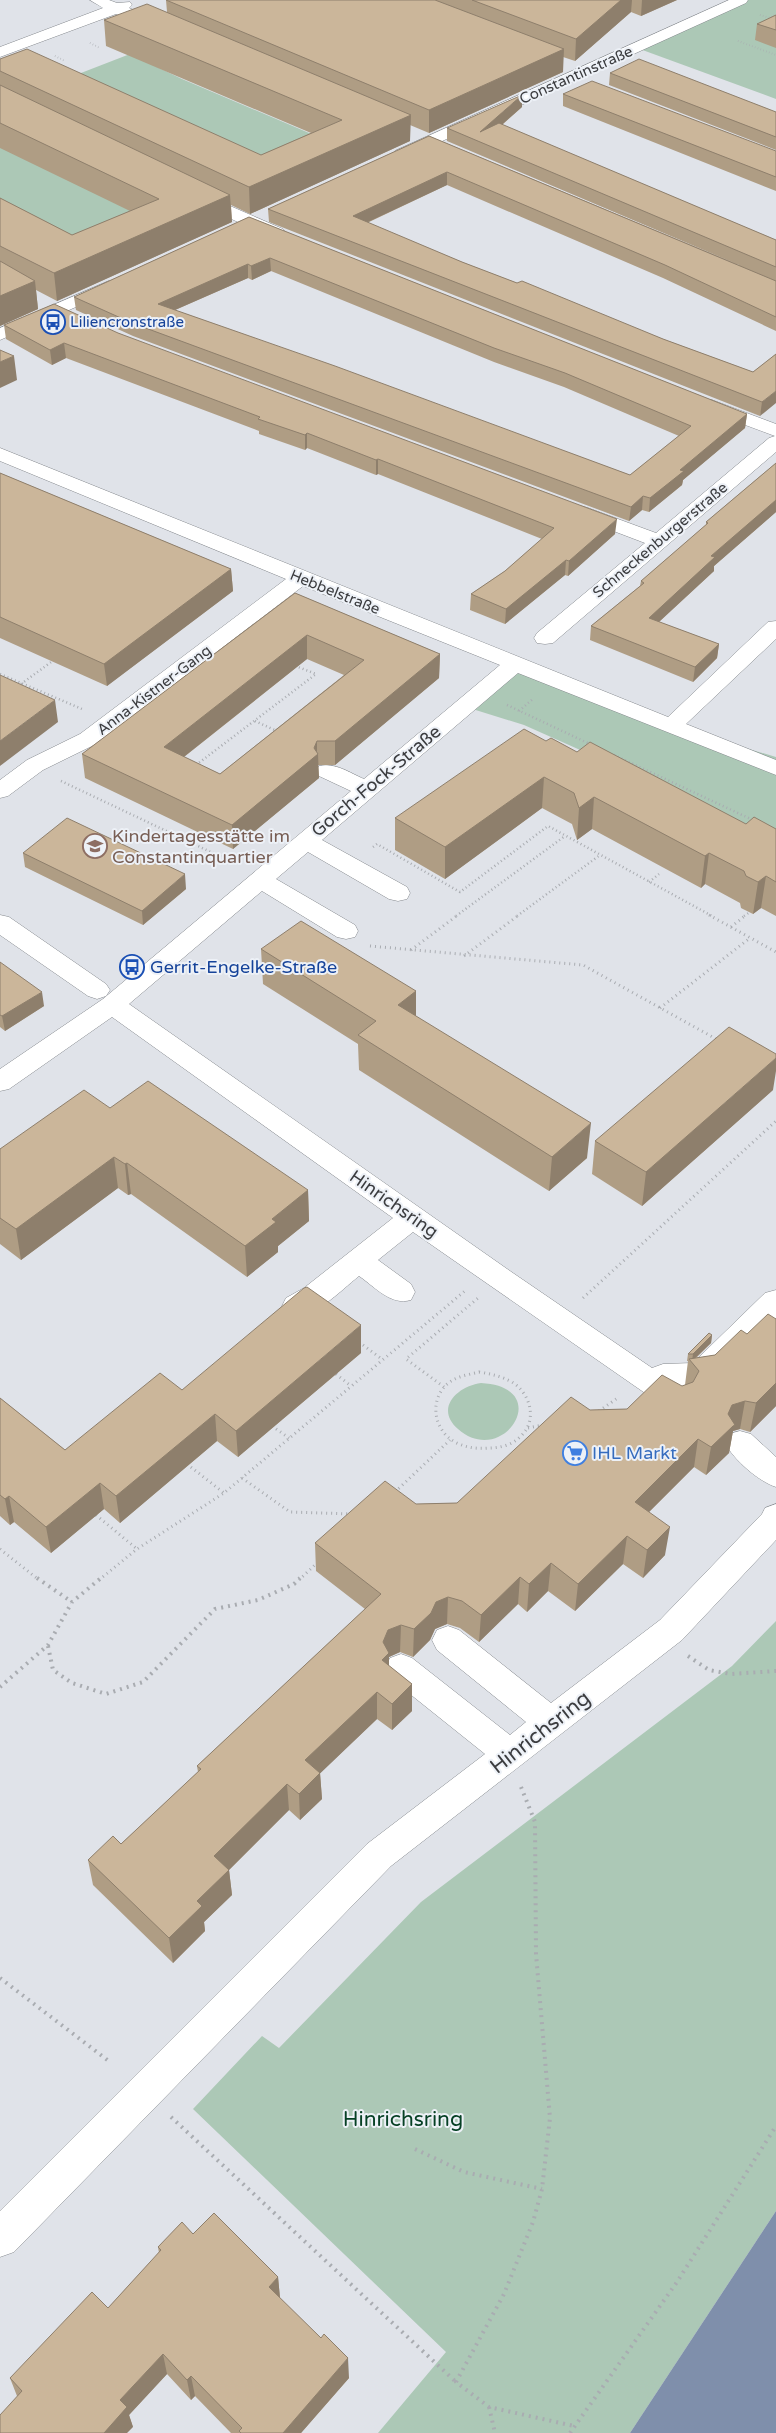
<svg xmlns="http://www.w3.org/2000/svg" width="776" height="2433" viewBox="0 0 776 2433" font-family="'Varela Round',sans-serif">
<rect width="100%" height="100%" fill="#e0e3e9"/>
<path fill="#acc8b6" d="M742 0H776V99L637 48Z
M130 54 182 79 342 147 262 182 50 85Z
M0 146 158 223 106 250 0 225Z
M515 664 671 726 776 757V846L751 826 524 725 466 707Z
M481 1383C556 1387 503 1469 458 1429 434 1408 458 1386 481 1383Z
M776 1621V2211L630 2433H378L446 2352 193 2109 262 2036 279 2048 421 1902 732 1666Z"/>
<path fill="#7f8fab" d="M776 2211V2433H630Z"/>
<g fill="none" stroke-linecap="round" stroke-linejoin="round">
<defs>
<path id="minor" d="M90 0H109L117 3 130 2 132 5 129 8 165 24 167 27 165 30H155L116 14 0 57V47L103 8Z
M729 0H748L746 3 407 157 401 159 393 154 395 151Z
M198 192 283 229 286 233 283 237H271L192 201 190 197 192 193Z
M109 281 115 282 118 286 115 290 0 340V328Z
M712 400 776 424V452L553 643 545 644 537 643 534 638 537 633 645 543 574 516 571 512 574 508 581 506 588 508 656 533 769 438 775 436 705 410 703 406 705 402Z
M0 448 668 717 768 622 776 621V639L686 724 776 760V775L518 673 322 840 407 887 410 893 407 899 398 901 389 899 308 852 276 879 355 925 358 931 355 937 346 939 337 937 262 891 129 1004 510 1271 652 1368 663 1364 693 1363 765 1293 776 1290V1318L710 1382 700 1385 679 1386 688 1393 693 1401 688 1409 678 1413 668 1409 413 1232 378 1260 411 1284 415 1292 411 1300C391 1306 375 1287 359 1276 340 1291 312 1322 286 1314L282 1306 286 1298 304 1288 393 1218 112 1017 9 1089 0 1091V1069L103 999 351 791 319 776 316 771 319 766C335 762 350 773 364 779L500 665 303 586 96 744 43 770 8 796 0 798V780L27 760 80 734 286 579 0 461Z
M0 915 9 917 106 984 110 990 106 996 97 999 88 996 0 935Z
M740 1431 751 1434 776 1457V1487C758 1481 734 1460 725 1443L729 1434Z
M776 1504V1540L682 1640 391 1866 14 2252 0 2257V2211L367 1844 485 1754 390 1678 385 1668 390 1658 401 1654 412 1658 510 1735 526 1722 437 1650 432 1640 437 1630 448 1626 459 1630 551 1703 660 1620 762 1514 765 1508Z"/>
</defs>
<use href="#minor" stroke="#85898e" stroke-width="1"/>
<path stroke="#a9acb1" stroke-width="2" stroke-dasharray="0.5 2.5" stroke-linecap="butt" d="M760 15 770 18 776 15
M738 41 776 55
M90 43 100 48
M55 56 65 61"/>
<path stroke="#a9acb1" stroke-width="2.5" stroke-dasharray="1 3" stroke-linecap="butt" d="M0 674 82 709
M21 684 54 660
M507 705 592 745
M519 711 534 698
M255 721 279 732
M614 755 755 821
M196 765 316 674 293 665
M61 781 236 864
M373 847 377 844 460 892 548 826 712 916
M649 882 659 874
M456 916 565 836
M517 916 600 855
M744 916 750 912"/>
<path stroke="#a9acb1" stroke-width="3" stroke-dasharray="1 4" stroke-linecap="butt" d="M709 915 776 952
M731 927 746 915
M370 946 583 965 718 1040
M411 950 458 915
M464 956 519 915
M660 1008 750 938
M583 1298 776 1121
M359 1342 383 1360
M479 1372C491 1374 501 1376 512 1382 531 1394 538 1421 520 1437 512 1445 500 1448 489 1448 478 1449 469 1448 459 1444 430 1432 427 1391 457 1378 464 1375 472 1374 479 1372Z
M336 1374 351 1386
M444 1387 406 1359 478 1298
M599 1411 619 1397
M272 1426 289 1438
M528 1428 543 1425
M187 1464 224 1493
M242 1478 290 1512 352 1514
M395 1492 450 1440
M96 1515 137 1549
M0 1549 39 1580
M99 1580 137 1549 224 1493 466 1290
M299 1580 318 1562"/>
<path stroke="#a9acb1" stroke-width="4" stroke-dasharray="2 5" stroke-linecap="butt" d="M37 1578 72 1602
M48 1646 53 1670 72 1683 106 1694 143 1682 215 1609 258 1600 294 1584 300 1578
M688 1656 709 1670 731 1674 776 1671
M0 1687 48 1645 72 1602 101 1578
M521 1787 535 1822 536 1954 550 2118 542 2189 533 2222 504 2294 456 2382 489 2407 574 2426
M0 1978 110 2062
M171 2117 456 2382
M415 2149 464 2172 542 2189
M489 2407 495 2433
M570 2433 677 2282 776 2126"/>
<use href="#minor" fill="#fff" fill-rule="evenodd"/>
</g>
<path fill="#af9d84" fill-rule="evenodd" d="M166 0H677L641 16 631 12 575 61 563 57V72L429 133 410 125V141L250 214 231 205 232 222 57 301 36 290 38 309 0 326V198L72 235 130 211 0 148V59L261 155 311 133 106 46 104 20 167 12Z
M776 15V48L755 40 757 24Z
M610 73 776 112V150L609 85Z
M563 94 776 151V191L563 106Z
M522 107 502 125 776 240V331L663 278 447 185 367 223 462 262 663 339 753 372 776 354 760 416 269 222 268 209 429 136 739 265 447 141V128Z
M249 217 747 414 745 428 683 480 682 485 649 512 642 510 629 521 133 336 76 310 74 297ZM271 271 494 362 564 387 679 436 630 475 175 310 248 278 252 280Z
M4 325 118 333 615 534 568 576 565 575 505 624 470 610 471 594 505 571 542 539 378 474 376 475 307 448 305 450 259 434V431L66 358 52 365 6 339Z
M776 463V512L714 566V571L659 622 719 644 717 658 693 682 590 640 591 626 640 586 641 581 706 525V522Z
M0 473 231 569 233 591 107 686 0 638Z
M295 593 440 654 439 678 335 765H318L319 778 233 849 85 778 82 754ZM307 659 344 675 220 774 184 757Z
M546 741 577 752 746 824 776 829V916L761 908 753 914 741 908 740 903 705 884 701 888 592 829 577 840 572 824 542 808 445 879 395 850V818Z
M23 853 186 889 143 925 25 867Z
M261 949 416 991V1016L587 1158 549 1191 359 1070 358 1044 263 984Z
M0 962 44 1006 5 1031 0 1027Z
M773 1090 642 1206 592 1174 595 1141Z
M110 1108 308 1190 309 1221 278 1246V1252L247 1277 131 1194 128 1195 118 1188 21 1260 0 1244V1149Z
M776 1319V1406L750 1432 740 1429 733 1431 729 1453 706 1475 694 1467 649 1512 665 1555 643 1578 623 1564 575 1611 548 1591 527 1612 518 1604 479 1642 460 1628 447 1624 435 1629 430 1640 413 1657 400 1652 389 1657V1666L412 1684V1711L392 1730 377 1719 320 1773 322 1799 300 1820 289 1810 229 1870 232 1895 204 1922 205 1931 173 1963 93 1885 88 1860 121 1844 198 1772 197 1766 365 1609 316 1571 315 1543 416 1504 457 1503 590 1410 627 1409 685 1385 688 1361H687L688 1354 712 1335 711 1343 696 1358 715 1355 747 1334Z
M361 1353 238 1457 217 1441 120 1523 104 1509 51 1553 14 1522 10 1525 0 1516V1398L65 1450 182 1390Z
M193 2234 278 2277 280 2298 349 2378 301 2433H231L195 2396 191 2400 167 2374 129 2415 133 2427 17 2396 10 2378 108 2308 159 2253 158 2247Z"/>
<path fill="#8e7f6c" d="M621 0H632L631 12 575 61 576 39Z
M642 0H677L641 16Z
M564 49 563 72 429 133V110Z
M522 95V107L481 143 480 132Z
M411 115 410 141 250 214 249 187Z
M447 172V185L353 229V216Z
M230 195 232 222 57 301 54 273Z
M270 258 271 271 252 280 251 266Z
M248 264V278L159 317 158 304Z
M35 281 38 309 0 326V296Z
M64 343 66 358 52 365 50 350Z
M14 356 17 380 0 388V362Z
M776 391V403L760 416 762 402Z
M747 414 745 428 683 480 682 485 649 512 650 498 680 470Z
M307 433V448L305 450V435Z
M378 459V474L376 475V460Z
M643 496 642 510 629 521 631 507Z
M776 500V512L714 566V571L648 632 649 618 711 556Z
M617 519 615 534 568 576 569 561Z
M566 560 565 575 505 624 506 609Z
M231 569 233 591 107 686 104 664Z
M307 635V659L166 771 164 747Z
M719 644 717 658 693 682 695 667Z
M440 654 439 678 335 765V741Z
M55 700 58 722 0 766V741Z
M317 741V755L318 754 319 778 233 849 232 825 314 748Z
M544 777 542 808 445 879V847Z
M594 797 592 829 577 840 579 808Z
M709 853 705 884 701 888 705 856Z
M185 874 186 889 143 925 142 911Z
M766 876 761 908 753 914 758 882Z
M416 991V1026L398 1005Z
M42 992 44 1006 5 1031 2 1016Z
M776 1058V1071L773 1090 642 1206 646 1172Z
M591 1123 587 1158 549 1191 552 1157Z
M114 1157 118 1188 21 1260 16 1229Z
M127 1163 131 1194 128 1195 125 1164Z
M308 1190 309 1221 278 1246V1252L247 1277 245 1246 272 1219Z
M361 1325V1353L238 1457 236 1431Z
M712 1335 711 1343 692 1361 693 1354Z
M776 1383V1406L750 1432 756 1403Z
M745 1401 740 1429 733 1431 729 1453 706 1475 711 1447 732 1405Z
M215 1414 217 1441 120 1523 116 1496Z
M698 1439 694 1467 631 1530 635 1502Z
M100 1483 104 1509 51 1553 46 1527Z
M9 1496 14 1522 10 1525 5 1499Z
M670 1527 665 1555 643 1578 647 1550Z
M627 1536 623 1564 575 1611 578 1584Z
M551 1563 548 1591 527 1612 529 1584Z
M520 1577 518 1604 479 1642 481 1615Z
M448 1597 447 1624 435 1629 430 1640 413 1657 414 1629 436 1602Z
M401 1625 400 1652 389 1657V1680L382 1660 383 1642 388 1630Z
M412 1684V1711L392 1730V1704Z
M377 1692V1719L307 1786 305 1760Z
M320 1773 322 1799 300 1820 299 1794Z
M287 1784 289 1810 229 1870 232 1895 204 1922 205 1931 173 1963 169 1938 197 1901 214 1856Z
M278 2277 280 2298 269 2287Z
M163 2354 167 2374 129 2415 133 2427 127 2433H104L120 2400Z
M348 2358 349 2378 301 2433H283Z
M191 2376 195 2396 191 2400 187 2380Z"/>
<path fill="#cbb69a" stroke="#8e7f6c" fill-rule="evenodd" d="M166 0H435L564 49 429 110Z
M472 0H621L576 39Z
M147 4 411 115 249 187 0 71V59L27 49 261 155 342 120 104 20Z
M776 15V30L757 24Z
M639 59 776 112V137L610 73Z
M592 81 776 151V177L563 94Z
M0 85 230 195 54 273 0 246V198L72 235 159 199 0 123Z
M522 95 480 132 499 123 776 240V267L447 128Z
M429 136 776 281V317L665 265 447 172 353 216 462 262 517 283 522 281 663 339 753 372 776 354V391L762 402 268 209Z
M249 217 747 414 680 470 684 471 650 498 643 496 631 507 132 323 74 297ZM270 258 494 348 565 373 691 426 630 475 335 366 158 304 248 264 251 266Z
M0 261 35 281 0 296Z
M54 304 118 333 617 519 569 561 566 560 506 609 471 594 505 571 554 528 378 459 376 460 307 433 305 435 258 419 260 417 64 343 50 350 4 325Z
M0 350 14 356 0 362Z
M776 463V500L711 556 715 557 649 618 719 644 695 667 591 626 644 583 641 581 708 523 706 522Z
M0 473 231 569 104 664 0 617Z
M295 593 440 654 335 741H317L314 748 318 754 232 825 82 754ZM307 635 364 660 220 774 164 747Z
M0 675 55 700 0 741Z
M524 729 546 741 551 738 577 752 590 742 746 824 754 817 776 829V882L766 876 758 882 746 876 744 871 709 853 705 856 594 797 579 808 574 793 544 777 445 847 395 818Z
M67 818 185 874 142 911 23 853Z
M301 921 416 991 398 1005 591 1123 552 1157 358 1035 376 1021 261 949Z
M0 962 42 992 2 1016 0 1015Z
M729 1027 776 1054V1058L646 1172 595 1141Z
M148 1081 308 1190 272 1219 276 1222 245 1246 127 1163 125 1164 114 1157 16 1229 0 1218V1149L84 1090 110 1108Z
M307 1287 361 1325 236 1431 215 1414 116 1496 100 1483 46 1527 9 1496 5 1499 0 1495V1398L65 1450 160 1373 182 1390 304 1288Z
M768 1314 776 1319V1383L756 1403 745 1401 732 1405 728 1414 735 1425 733 1426 711 1447 698 1439 635 1502 670 1527 647 1550 627 1536 578 1584 551 1563 529 1584 520 1577 481 1615 462 1601 448 1597 436 1602 431 1613 414 1629 401 1625 388 1630 383 1642 389 1653 382 1660 412 1684 392 1704 377 1692 305 1760 320 1773 299 1794 287 1784 214 1856 229 1870 197 1901 202 1906 169 1938 88 1860 113 1836 121 1844 201 1769 197 1766 381 1594 315 1543 385 1481 416 1504 457 1503 571 1397 590 1410 627 1409 662 1375 682 1386 693 1382 699 1371 689 1359 715 1355 741 1330 747 1334Z
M709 1333 712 1335 693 1354H688Z
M214 2213 278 2277 269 2287 321 2338 324 2334 348 2358 283 2433H241L239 2431 242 2428 191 2376 187 2380 163 2354 120 2400 127 2407 104 2433H0V2415L22 2391 10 2378 92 2292 108 2308 161 2250 158 2247 182 2222 193 2234Z"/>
<defs>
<symbol id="bus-ring" viewBox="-11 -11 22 22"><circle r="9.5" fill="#edf1f7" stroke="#1a4fb4" stroke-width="1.5"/><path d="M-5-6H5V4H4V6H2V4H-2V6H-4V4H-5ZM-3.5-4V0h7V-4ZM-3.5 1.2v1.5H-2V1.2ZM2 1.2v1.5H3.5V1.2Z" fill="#1a4fb4"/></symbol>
<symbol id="school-ring" viewBox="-11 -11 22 22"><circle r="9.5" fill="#edf1f7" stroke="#8d6e63" stroke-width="1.5"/><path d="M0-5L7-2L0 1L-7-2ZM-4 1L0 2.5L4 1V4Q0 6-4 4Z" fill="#8d6e63"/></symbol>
<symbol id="supermarket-ring" viewBox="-11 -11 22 22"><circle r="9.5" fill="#edf1f7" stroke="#3f7fe0" stroke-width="1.5"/><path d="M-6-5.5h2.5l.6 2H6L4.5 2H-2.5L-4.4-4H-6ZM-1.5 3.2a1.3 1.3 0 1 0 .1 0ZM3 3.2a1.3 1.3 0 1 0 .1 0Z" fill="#3f7fe0"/></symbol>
</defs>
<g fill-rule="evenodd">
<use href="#bus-ring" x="39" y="308" width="28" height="28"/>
<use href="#school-ring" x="81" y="832" width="28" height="28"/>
<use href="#bus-ring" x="118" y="953" width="28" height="28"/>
<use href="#supermarket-ring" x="561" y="1439" width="28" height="28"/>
</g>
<g text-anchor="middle" stroke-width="4" stroke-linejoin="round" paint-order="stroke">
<g font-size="15" fill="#3b3c3f" stroke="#edf1f7">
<text transform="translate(576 75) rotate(-24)" y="5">Constantinstraße</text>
<text transform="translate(660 540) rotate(-40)" y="5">Schneckenburgerstraße</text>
<text transform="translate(335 592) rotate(22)" y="5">Hebbelstraße</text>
<text transform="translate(154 690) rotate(-37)" y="5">Anna-Kistner-Gang</text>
</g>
<g font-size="15" fill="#164399" stroke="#edf1f7" text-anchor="start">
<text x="70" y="327">Liliencronstraße</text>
</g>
<g font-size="18" fill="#3b3c3f" stroke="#edf1f7">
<text transform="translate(376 781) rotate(-40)" y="6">Gorch-Fock-Straße</text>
<text transform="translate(394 1204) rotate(35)" y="6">Hinrichsring</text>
</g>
<g font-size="18" fill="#785e54" stroke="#edf1f7" text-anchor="start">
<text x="112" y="842">Kindertagesstätte im<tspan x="112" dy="21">Constantinquartier</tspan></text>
</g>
<g font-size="18" fill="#164399" stroke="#edf1f7" text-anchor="start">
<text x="150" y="973">Gerrit-Engelke-Straße</text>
</g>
<g font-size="18" fill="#366cbe" stroke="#edf1f7" text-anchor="start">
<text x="592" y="1459">IHL Markt</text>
</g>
<g font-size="21" fill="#3b3c3f" stroke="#edf1f7">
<text transform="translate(540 1732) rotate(-38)" y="7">Hinrichsring</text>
</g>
<g font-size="21" fill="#064125" stroke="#edf1f7">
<text x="403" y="2126">Hinrichsring</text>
</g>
</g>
</svg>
